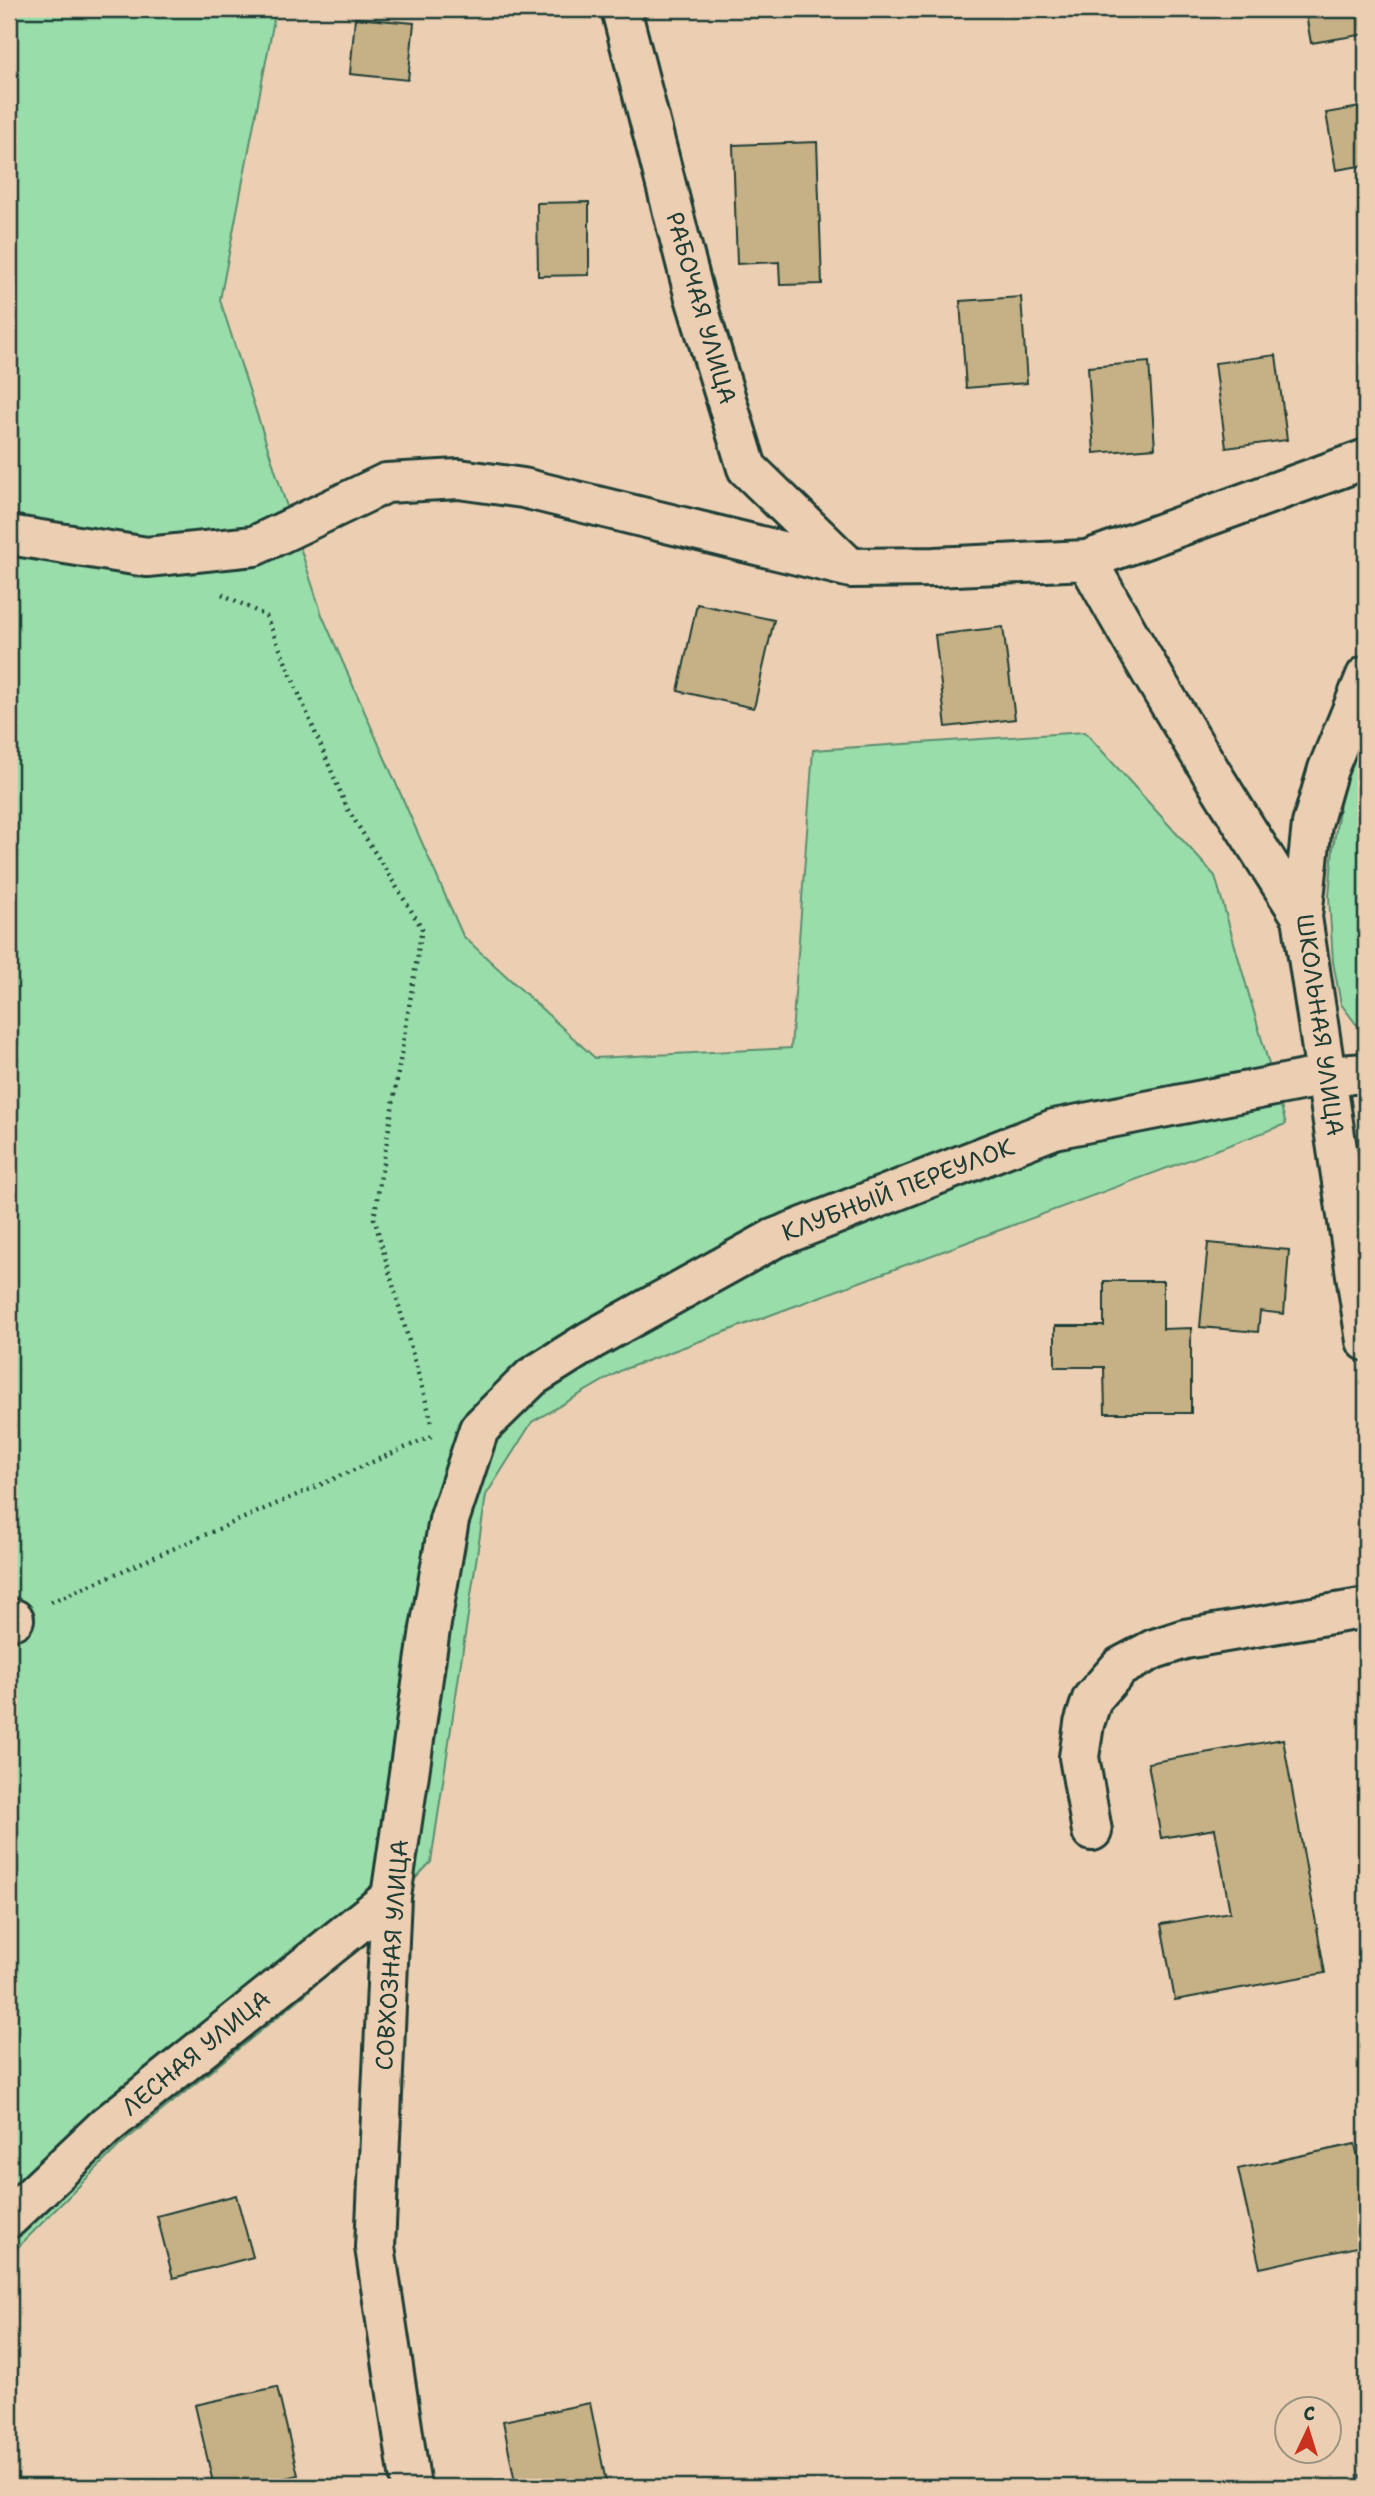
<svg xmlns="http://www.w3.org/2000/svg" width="1375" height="2496" viewBox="0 0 1375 2496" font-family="'Shantell Sans',sans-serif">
<rect width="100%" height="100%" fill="#eccfb3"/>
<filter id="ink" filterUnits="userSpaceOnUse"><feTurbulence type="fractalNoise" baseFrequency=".0143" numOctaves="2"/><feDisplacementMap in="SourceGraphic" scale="14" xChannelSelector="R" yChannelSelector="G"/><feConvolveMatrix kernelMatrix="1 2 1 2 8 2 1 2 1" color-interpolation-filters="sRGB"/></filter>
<g filter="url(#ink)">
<path fill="#98ddaa" stroke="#5c8d6f" stroke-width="2" d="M9 9H276L220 300 322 615 463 936 595 1058 791 1048 813 750 1085 732 1215 876 1286 1124 622 1370 532 1422 486 1495 431 1862 307 1993 121 2144 9 2256Z
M1366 726V1030L1356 1024 1341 1004 1333 962 1329 896 1333 848 1343 784Z"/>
<path fill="#c6b186" stroke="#1f3d34" stroke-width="2" d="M553 9H598L596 18Z
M1305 9H1365L1366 34 1311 43Z
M355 18 414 23 408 80 350 74Z
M1366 106V165L1336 170 1326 113Z
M817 142 822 284 780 285 779 262 737 264 733 145Z
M589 202V275L538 276 537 203Z
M1021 297 1027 383 966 388 960 301Z
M1276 355 1287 440 1226 448 1215 363Z
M1149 362 1155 448 1094 453 1088 367Z
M697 604 774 620 754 708 678 691Z
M1003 627 1015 719 946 727 935 635Z
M1208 1243 1289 1250 1284 1314 1260 1311 1258 1332 1200 1327Z
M1104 1281H1163V1329L1191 1328V1413H1105L1104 1367H1055V1326H1104Z
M1283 1739 1325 1973 1175 2000 1161 1924 1230 1912 1215 1829 1161 1838 1148 1763Z
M1355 2144 1366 2194V2245L1260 2268 1238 2169Z
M236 2195 253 2257 173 2278 157 2216Z
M277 2387 298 2475 247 2487H214L195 2405Z
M590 2403 607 2487H516L503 2421Z
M1366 2474V2487H1362L1360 2475Z"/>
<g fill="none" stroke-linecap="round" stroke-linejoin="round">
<defs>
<path id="minor" d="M621 9 694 294 747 468 849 567
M9 535 147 557 254 546 386 483 459 479 523 488 851 568 934 567 1087 560 1366 459
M1087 560C1154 682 1227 800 1302 917
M1366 676 1328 769 1312 824 1302 917 1366 1341
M9 1619H14
M1092 1831 1079 1757 1084 1724 1092 1699 1120 1667 1154 1649 1185 1639 1366 1608
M9 2218 107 2125 391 1897
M411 2487 375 2247 391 1897 430 1629 449 1520 479 1429 532 1377 591 1340 773 1239 1054 1129 1325 1076 1366 1073"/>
</defs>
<use href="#minor" stroke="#1f3d34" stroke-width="44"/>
<path stroke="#1f3d34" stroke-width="4.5" stroke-dasharray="2 5" stroke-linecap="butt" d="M222 594 266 616 347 808 422 928 374 1218 433 1426
M51 1602 432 1436"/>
<use href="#minor" stroke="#eccfb3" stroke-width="38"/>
</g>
</g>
<g text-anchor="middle" stroke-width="5" stroke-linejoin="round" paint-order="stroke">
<g font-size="24" fill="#1f3d34" stroke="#eccfb3">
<text transform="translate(701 308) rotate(74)" y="8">РАБОЧАЯ УЛИЦА</text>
<text transform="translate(1320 1025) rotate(82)" y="8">ШКОЛЬНАЯ УЛИЦА</text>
<text transform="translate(898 1190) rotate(-21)" y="8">КЛУБНЫЙ ПЕРЕУЛОК</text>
<text transform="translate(392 1955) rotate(-86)" y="8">СОВХОЗНАЯ УЛИЦА</text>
<text transform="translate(196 2053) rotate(-39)" y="8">ЛЕСНАЯ УЛИЦА</text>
</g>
</g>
<rect width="1375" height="2496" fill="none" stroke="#eccfb3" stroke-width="35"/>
<rect x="18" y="18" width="1340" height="2461" fill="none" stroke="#1f3d34" stroke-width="2.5" filter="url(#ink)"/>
<g transform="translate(1308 2430) rotate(4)"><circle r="33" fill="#eccfb3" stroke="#9a9580" stroke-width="2"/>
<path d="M0-5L12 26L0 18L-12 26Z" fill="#c8321e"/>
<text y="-10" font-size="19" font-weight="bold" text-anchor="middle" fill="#1f3d34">С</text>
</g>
</svg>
